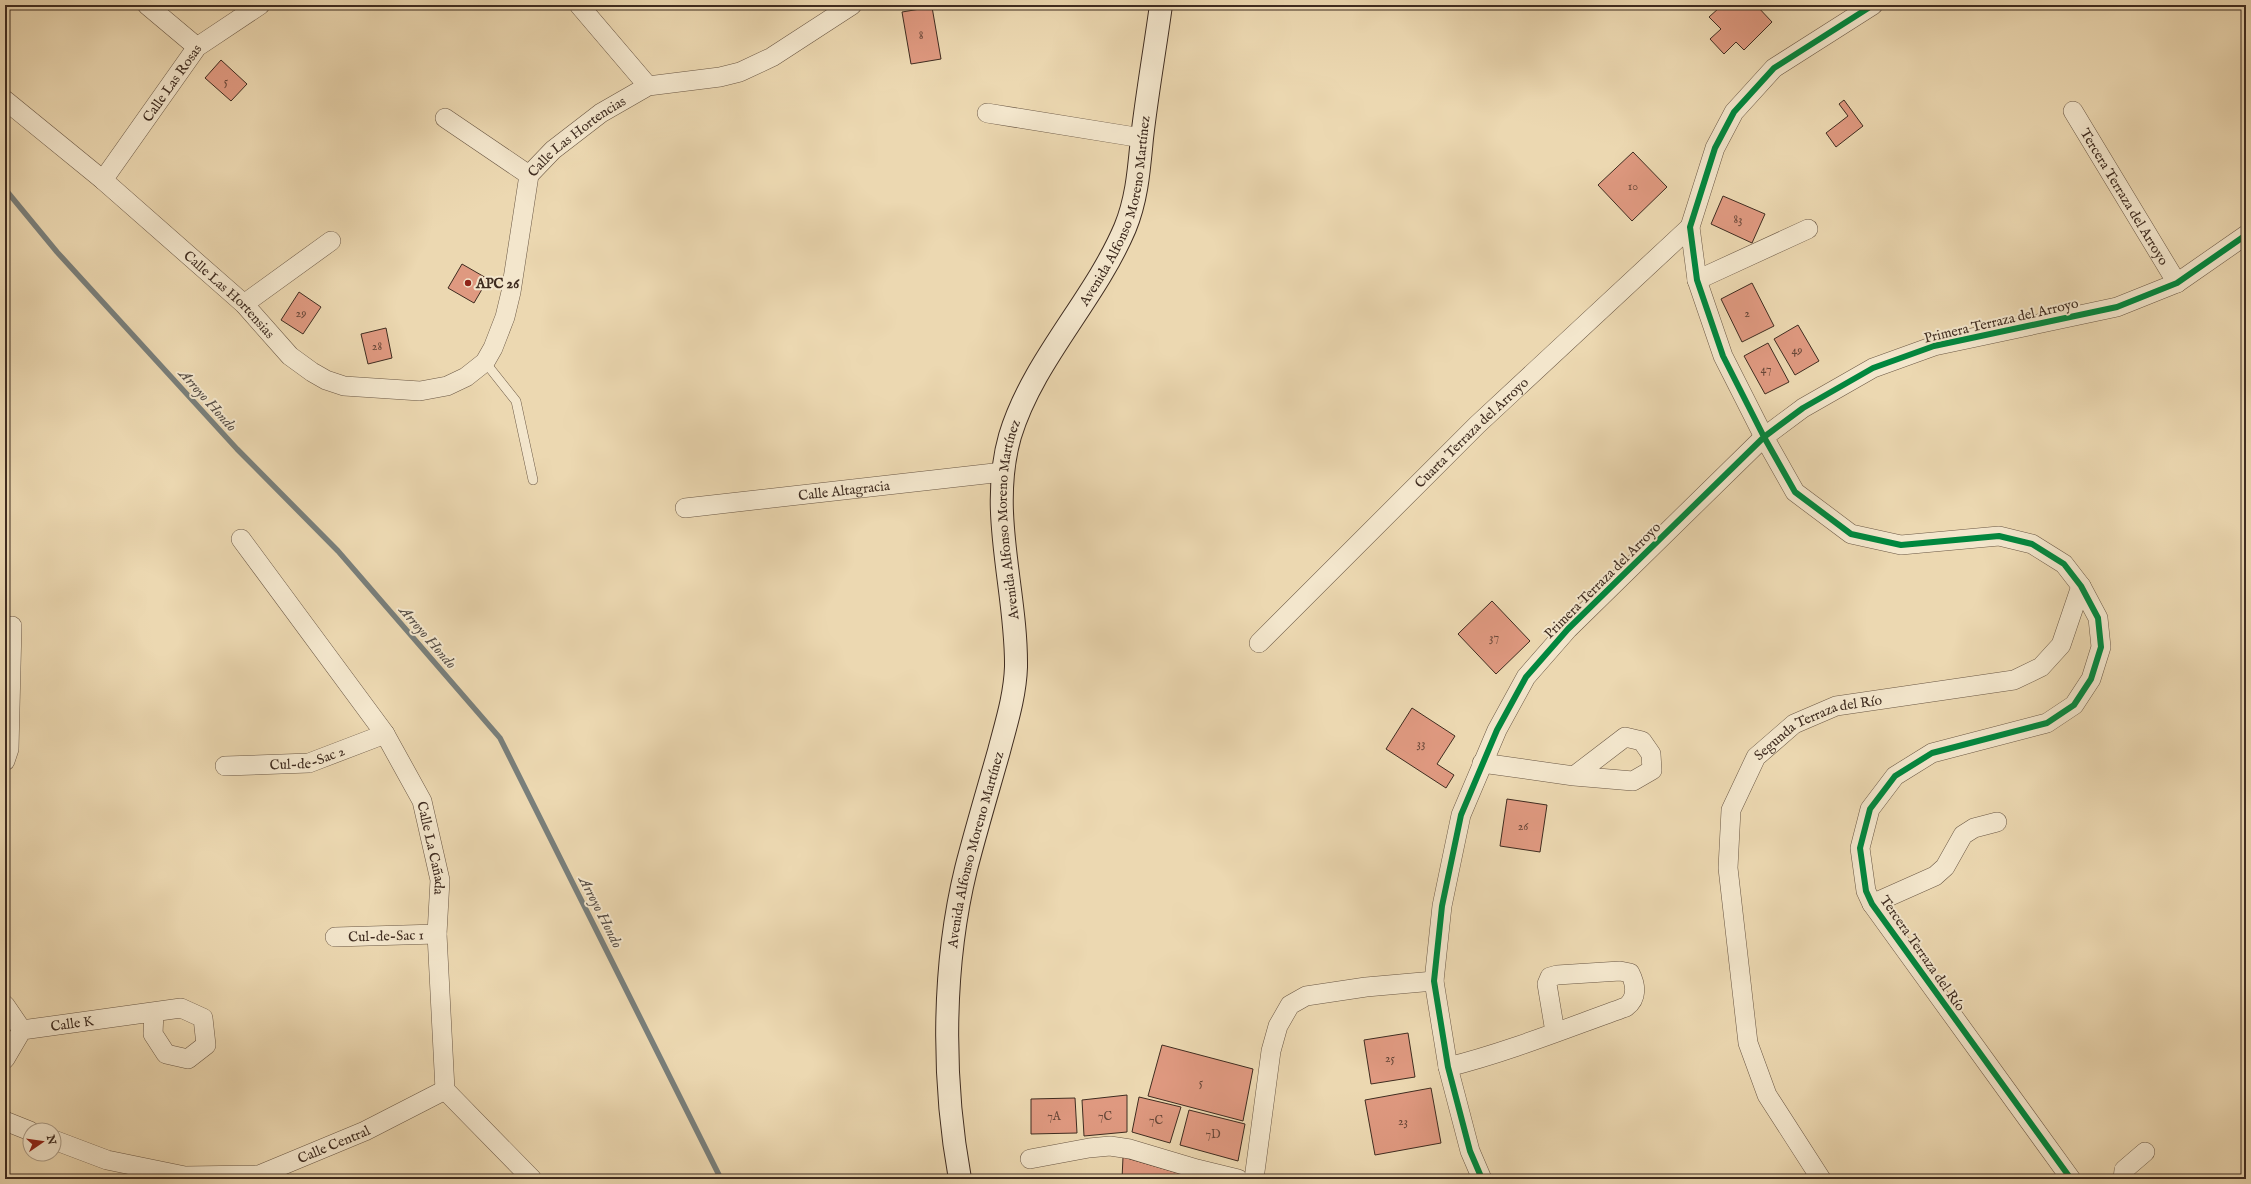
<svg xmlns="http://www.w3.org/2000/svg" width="2251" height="1184" viewBox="0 0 2251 1184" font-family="'IM FELL English',serif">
<rect width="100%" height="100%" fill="#ecd8b1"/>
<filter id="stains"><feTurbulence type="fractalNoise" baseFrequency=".005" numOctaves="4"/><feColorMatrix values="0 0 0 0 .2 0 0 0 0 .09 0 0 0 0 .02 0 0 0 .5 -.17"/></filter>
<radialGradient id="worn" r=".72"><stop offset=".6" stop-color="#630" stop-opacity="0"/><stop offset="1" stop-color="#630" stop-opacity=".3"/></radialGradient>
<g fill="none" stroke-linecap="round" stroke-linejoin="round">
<path stroke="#797f7b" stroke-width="5.5" d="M5 189 57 252 237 449 338 551 500 738 721 1179"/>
</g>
<path fill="#df9980" stroke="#3f2c20" d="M1716 5H1756L1772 22 1744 50 1736 42 1724 54 1710 39 1721 29 1709 17 1719 8Z
M932 7 941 59 911 64 902 12Z
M221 60 247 84 231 101 205 78Z
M1844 100 1863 126 1836 147 1826 133 1848 116 1839 104Z
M1633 152 1667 187 1632 221 1598 185Z
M1723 196 1765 214 1752 243 1711 224Z
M462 264 488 279 474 303 448 288Z
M1752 283 1774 326 1742 342 1721 299Z
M299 292 321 307 303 334 281 320Z
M1798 325 1819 361 1795 375 1774 339Z
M386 328 392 358 368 364 361 334Z
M1768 343 1789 382 1765 394 1744 356Z
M1492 601 1530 641 1496 674 1458 634Z
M1412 708 1455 736 1437 764 1454 775 1446 788 1386 749Z
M1507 799 1547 805 1540 852 1500 846Z
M1408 1033 1415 1077 1371 1084 1364 1040Z
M1162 1045 1253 1069 1243 1121 1148 1096Z
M1431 1088 1441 1143 1375 1155 1365 1100Z
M1127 1095V1132L1084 1136 1082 1100Z
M1139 1097 1181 1107 1170 1143 1132 1132Z
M1075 1098 1077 1133 1031 1134V1099Z
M1189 1110 1245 1124 1238 1161 1180 1145Z
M1123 1157 1199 1179H1122Z"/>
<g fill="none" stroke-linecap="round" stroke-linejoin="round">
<defs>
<path id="service" d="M485 362 516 401 533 480"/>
<g id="minor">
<path d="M147 5 197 47"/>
<path d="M579 5 648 86"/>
<path d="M1873 5 1774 68 1734 112 1715 148 1690 227 1697 280 1723 356 1764 437 1795 492 1851 534 1901 545 1999 536 2032 544 2064 564 2081 586 2098 618 2101 647 2091 679 2074 705 2047 723 1932 753 1895 776 1870 809 1860 848 1866 891 1872 904 2071 1179"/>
<path id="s1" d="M5 100 103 180 244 304 290 356 312 372 326 380 344 386 420 391 447 386 466 377 485 362 493 348 505 317 511 292 529 175 553 150 601 113 648 86 720 77 740 72 772 57 852 5"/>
<path id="s2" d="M2073 111 2177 283"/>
<path d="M987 113 1142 138"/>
<path d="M445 118 529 175"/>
<path id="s3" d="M103 180 197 47 260 5"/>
<path d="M1697 280 1808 229"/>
<path d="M244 304 331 241"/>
<path id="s4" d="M685 508 1003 472"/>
<path id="s5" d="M241 539 385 734 422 801 440 880 437 934 445 1090 532 1179"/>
<path id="s6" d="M1259 643 1477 425 1690 227"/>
<path d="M5 761 9 749 12 626"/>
<path d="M1482 763 1574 776 1633 781 1652 770 1651 754 1642 741 1625 737 1574 776"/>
<path id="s7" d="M225 766 309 763 385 734"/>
<path d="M1872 904 1935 876 1945 867 1963 835 1974 828 1997 822"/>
<path id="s8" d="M335 937 437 934"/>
<path d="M5 1005 22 1030"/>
<path id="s9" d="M5 1059 22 1030 181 1008 203 1018 206 1045 188 1059 166 1054 153 1034 154 1012"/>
<path d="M1448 1067C1508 1052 1567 1028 1626 1007 1638 998 1636 985 1630 973L1620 971 1557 975 1550 977 1547 984 1555 1032"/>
<path d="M5 1121 30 1131"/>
<path id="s10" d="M54 1140 107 1160 185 1176 259 1175 365 1131 445 1090"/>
<path d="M1030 1159 1089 1148 1110 1146 1130 1149 1197 1169 1238 1179"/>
<path d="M1254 1179 1271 1051 1278 1026 1290 1005 1306 996 1366 987 1434 981"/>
<path d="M1482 1179 1470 1151 1448 1067 1434 981 1442 906 1461 815 1497 730 1526 677 1568 629 1764 437 1803 408 1873 368 1934 346 2117 307 2177 283 2246 235"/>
<path id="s11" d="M1821 1179 1767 1095 1748 1043 1728 868 1731 810 1756 757 1794 724 1836 706 2014 680 2041 667 2061 645 2081 586"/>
<path d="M2123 1179 2124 1170 2145 1152"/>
</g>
<g id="secondary">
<path id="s12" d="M960 1179C942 1080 942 967 966 869 976 830 988 790 999 751 1006 724 1015 696 1016 667 1017 590 988 513 1010 436 1033 360 1094 301 1125 228 1137 199 1139 169 1142 138 1147 94 1155 49 1161 5"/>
</g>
</defs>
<use href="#service" stroke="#6a5744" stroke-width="10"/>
<use href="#minor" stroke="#6a5744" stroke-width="20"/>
<use href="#secondary" stroke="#3f2c20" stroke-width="24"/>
<use href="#service" stroke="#f3e6cc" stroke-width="9"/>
<use href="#minor" stroke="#f3e6cc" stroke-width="19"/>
<use href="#secondary" stroke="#f3e6cc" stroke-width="22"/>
<defs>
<path id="cycleway" d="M1873 5 1774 68 1734 112 1715 148 1690 227 1697 280 1723 356 1764 437 1795 492 1851 534 1901 545 1999 536 2032 544 2064 564 2081 586 2098 618 2101 647 2091 679 2074 705 2047 723 1932 753 1895 776 1870 809 1860 848 1866 891 1872 904 2071 1179
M1482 1179 1470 1151 1448 1067 1434 981 1442 906 1461 815 1497 730 1526 677 1568 629 1764 437 1803 408 1873 368 1934 346 2117 307 2177 283 2246 235"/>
</defs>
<use href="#cycleway" stroke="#f3e6cc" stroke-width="8"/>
<use href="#cycleway" stroke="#00873e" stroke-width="6"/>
</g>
<circle fill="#8f2418" stroke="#f3e6cc" stroke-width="1.5" cx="468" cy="283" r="4"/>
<g text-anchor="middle" stroke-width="4" stroke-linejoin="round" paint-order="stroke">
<g font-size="12" fill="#674738">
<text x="921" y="39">8</text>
<text x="226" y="85">5</text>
<text x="1633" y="190">10</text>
<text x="1738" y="223">83</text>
<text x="301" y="317">29</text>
<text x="1747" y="317">2</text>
<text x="377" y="350">28</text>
<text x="1797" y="354">49</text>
<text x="1766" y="373">47</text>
<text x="1494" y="641">37</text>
<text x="1421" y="747">33</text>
<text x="1523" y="830">26</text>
<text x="1390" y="1062">25</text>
<text x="1201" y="1086">5</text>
<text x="1054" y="1120">7A</text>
<text x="1105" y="1120">7C</text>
<text x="1156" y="1124">7C</text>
<text x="1403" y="1125">23</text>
<text x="1213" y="1138">7D</text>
</g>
<g font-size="14" fill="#3f2c20" stroke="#f3e6cc">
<text dy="5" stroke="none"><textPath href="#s3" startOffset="119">Calle Las Rosas</textPath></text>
<text dy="5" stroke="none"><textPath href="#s1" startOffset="850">Calle Las Hortencias</textPath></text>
<text dy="5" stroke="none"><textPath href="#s2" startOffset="100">Tercera Terraza del Arroyo</textPath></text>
<text dy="5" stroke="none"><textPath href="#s12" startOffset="1005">Avenida Alfonso Moreno Martínez</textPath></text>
<text dy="5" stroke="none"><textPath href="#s1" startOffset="297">Calle Las Hortensias</textPath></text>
<text transform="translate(2001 320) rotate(-13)" y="5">Primera Terraza del Arroyo</text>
<text dy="5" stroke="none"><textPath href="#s6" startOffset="299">Cuarta Terraza del Arroyo</textPath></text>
<text dy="5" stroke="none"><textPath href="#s4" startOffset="160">Calle Altagracia</textPath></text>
<text dy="5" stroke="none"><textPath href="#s12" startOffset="669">Avenida Alfonso Moreno Martínez</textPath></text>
<text transform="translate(1602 580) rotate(-45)" y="5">Primera Terraza del Arroyo</text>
<text dy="5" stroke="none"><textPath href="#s11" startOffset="519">Segunda Terraza del Río</textPath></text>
<text dy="5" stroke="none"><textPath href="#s7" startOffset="83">Cul-de-Sac 2</textPath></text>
<text dy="5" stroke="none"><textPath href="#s5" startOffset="367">Calle La Cañada</textPath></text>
<text dy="5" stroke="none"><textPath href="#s12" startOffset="333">Avenida Alfonso Moreno Martínez</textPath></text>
<text dy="5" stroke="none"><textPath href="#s8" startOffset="51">Cul-de-Sac 1</textPath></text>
<text transform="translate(1923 953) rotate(55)" y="5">Tercera Terraza del Río</text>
<text dy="5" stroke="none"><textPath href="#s9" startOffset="84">Calle K</textPath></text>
<text dy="5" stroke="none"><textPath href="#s10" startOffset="291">Calle Central</textPath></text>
</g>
<g font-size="14" font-weight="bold" fill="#3f2c20" stroke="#f3e6cc" text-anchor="start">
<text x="476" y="288">APC 26</text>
</g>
<g font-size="15" font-style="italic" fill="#574e46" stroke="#f3e6cc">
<text transform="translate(208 400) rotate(48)" y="5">Arroyo Hondo</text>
<text transform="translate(428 637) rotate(49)" y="5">Arroyo Hondo</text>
<text transform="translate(601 912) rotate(63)" y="5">Arroyo Hondo</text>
</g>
</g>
<rect width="2251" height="1184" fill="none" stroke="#ecd8b1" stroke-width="20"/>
<rect x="6" y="6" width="2239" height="1172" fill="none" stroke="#3f2c20" stroke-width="2"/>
<rect x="10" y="10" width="2231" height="1164" fill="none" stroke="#3f2c20"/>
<g transform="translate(42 1142) rotate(77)"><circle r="19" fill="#f3e6cc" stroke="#ab9c87"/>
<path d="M0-3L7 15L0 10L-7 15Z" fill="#8f2418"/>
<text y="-6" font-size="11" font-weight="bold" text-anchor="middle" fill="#3f2c20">N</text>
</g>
<rect width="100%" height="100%" filter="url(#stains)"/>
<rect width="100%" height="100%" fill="url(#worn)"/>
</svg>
